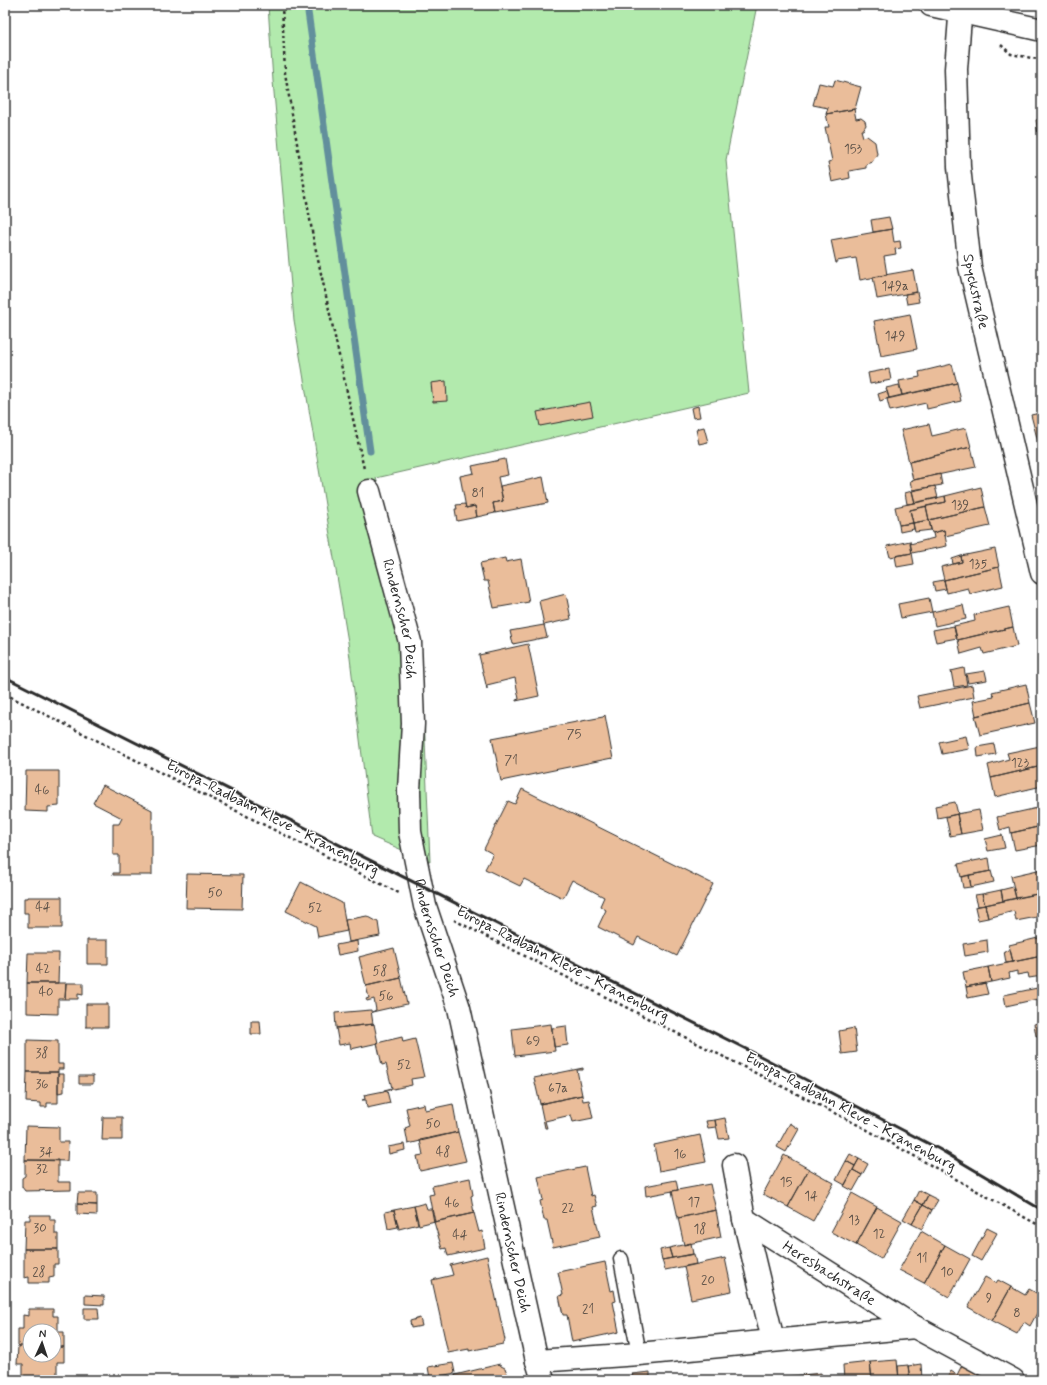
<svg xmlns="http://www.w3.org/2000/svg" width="1047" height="1385" viewBox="0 0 1047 1385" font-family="Mynerve,sans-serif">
<rect width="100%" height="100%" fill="#fff"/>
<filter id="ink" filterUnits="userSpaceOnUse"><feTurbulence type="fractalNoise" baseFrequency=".025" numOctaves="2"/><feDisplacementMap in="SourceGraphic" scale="8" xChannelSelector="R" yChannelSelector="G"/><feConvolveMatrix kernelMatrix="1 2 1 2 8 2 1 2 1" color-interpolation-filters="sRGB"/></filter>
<g filter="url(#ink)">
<path fill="#b2eaad" stroke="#6e8a6c" d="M268 5H757L726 160 749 393 376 478 421 641 430 862 372 837 348 642 294 320 273 81Z"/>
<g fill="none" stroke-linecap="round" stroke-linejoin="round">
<path stroke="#628f9c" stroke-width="7" d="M307 5 370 451"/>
</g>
<path fill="#eabd9a" stroke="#2b2b2b" d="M835 80 861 87 855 109 826 114 828 108 813 105 819 83 833 86Z
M854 109 856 119 861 118 865 121 866 125 863 130H861L863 137 867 136 875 142 877 154 872 162 866 164V168L849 171 850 178 832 182 828 162 832 161 825 127H829L826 114Z
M1042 119V164L1036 120Z
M889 217 892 229 873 232 871 220Z
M892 229 894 242 900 241 901 248 895 249 896 254 884 256 887 275 860 280 856 258 837 261V263H836L831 240Z
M913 270 917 292 877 299 873 277Z
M917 292 919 302 907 304 905 294Z
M910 314 917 349 881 356 874 321Z
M952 364 957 383 902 395 899 381 920 377 919 372Z
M889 369 891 380 870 384 868 373Z
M446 381 447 401 433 402 431 383Z
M957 383 961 401 927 409 926 403 890 411 887 399Z
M899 385 902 395 889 398 886 388Z
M887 391 889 398 880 401 878 394Z
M590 402 593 416 540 426 537 412Z
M698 406 700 417 693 418 691 408Z
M1039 407H1042V441L1038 442 1031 415 1040 413Z
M929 424 932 436 966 428 971 447 909 462 901 430Z
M704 427 708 442 699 444 696 429Z
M1042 441V460L1038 442Z
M971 447 976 467 913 480 909 462Z
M505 459 508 475 498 477 503 501 493 503 495 513 477 517 475 506 466 508 460 476 474 473 472 466Z
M940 474 942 485 912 490 910 481Z
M543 477 548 503 495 513 493 503 503 501 500 486Z
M935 486 938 498 915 503 912 491Z
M981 487 985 507 929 520 926 506 946 502 945 496Z
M912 491 915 503 907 504 905 493Z
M945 496 946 502 910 510 913 523 899 525 895 507Z
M465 504 466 508 475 506 477 517 457 521 455 509H457L456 505Z
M926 506 929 520 913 523 910 510Z
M985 507 990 526 945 536 944 530 932 533 929 520Z
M929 520 931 530 915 532 913 523Z
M913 523 914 529 900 532 899 525Z
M944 530 947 546 912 553 910 544 934 538 933 533Z
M910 541 912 553 890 557 887 546Z
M995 549 999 567 944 580 941 567 962 562 961 556Z
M912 553 914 564 897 567 895 556Z
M961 556 962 562 953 564 952 559Z
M505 558 506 562 521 559 529 602 494 608 488 581H484L480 563Z
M999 567 1003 586 970 594 968 588 947 593 944 580Z
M944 580 946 589 935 591 933 582Z
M566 594 571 619 544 625 539 601Z
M929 598 932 612 901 618 898 604Z
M963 605 966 619 935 626 932 612Z
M1009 607 1013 627 957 640 954 626 975 621 974 615Z
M544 625 547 637 513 644 510 631Z
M954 626 957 638 936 642 933 630Z
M1013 627 1017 646 984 654 982 648 961 654 958 640Z
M528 644 539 696 516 701V700L519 699 515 678 487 685V689L479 655Z
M964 668 967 685 954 687 951 671Z
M985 671 987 680 968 683 966 674Z
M1026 684 1030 703 976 716 973 701 994 697 992 692Z
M972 685 974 697 920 708 917 696Z
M1030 703 1035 723 980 735 975 716Z
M605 715 613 759 612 758 501 781 492 738 603 717Z
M966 736 969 749 942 754 939 742Z
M994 744 996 754 978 757 977 747Z
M1040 746 1042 753V766L991 778 988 765 1009 759 1007 753Z
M1042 766V786L995 797 991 778Z
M26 771H59V806L48 807V812L25 811Z
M103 785 152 810V875H113V873H119V855H113V824H119L122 818 93 803Z
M522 789 713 884 677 956 638 937 634 945 598 927 606 910 600 906 604 897 572 880 563 898 524 879 520 886 485 869 493 854 484 849 508 801 515 804Z
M955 802 958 814 937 818 935 806Z
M1042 807V826L1011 833 1010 827 1000 830 997 817Z
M979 810 983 830 961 834 957 814Z
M957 814 961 834 950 836 946 817Z
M1042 826V845L1015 850 1011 833Z
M1002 835 1005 848 988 851 985 839Z
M989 858 991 871 961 877 958 864Z
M1042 869V893L1016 898 1011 876Z
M991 871 994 882 971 887 969 875Z
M187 874 243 875 242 909 186 908Z
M969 875 971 887 963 888 961 877Z
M301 882 342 903 347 931 318 937 316 926 286 911Z
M1013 887 1016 898 1003 901 1001 890Z
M1001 890 1003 901 985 905 982 894Z
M1042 893V916L1016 921 1014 911 988 918 985 905Z
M982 894 985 905 978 906 975 895Z
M28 897H62V928H28V913H24V898H28Z
M985 905 988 918 978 920 975 907Z
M367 916 378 922 380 936 349 942 345 920Z
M1042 937V956L1013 962 1009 945Z
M87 940H108V964H87Z
M987 940 988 952 965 956 963 944Z
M357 941 358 951 338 955 336 945Z
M394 948 401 978 366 986 359 957Z
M1010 950 1013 962 1006 963 1004 951Z
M28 953H59L58 983H27Z
M1042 956V976L1029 978 1028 973 1017 975V971L1009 973 1010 978 991 982 988 967Z
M988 967 991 982 966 987 963 972Z
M401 978 407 1004 372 1012 376 1010 374 999 367 1001 366 999 369 998 366 986Z
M27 983H66L65 999H58V1014L27 1013Z
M66 983H83V995L78 994V999H65Z
M985 983 988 994 968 998 966 987Z
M1042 987V998L1006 1006 1004 995Z
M86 1004H108V1027H86Z
M371 1010 373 1024H374L336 1028 335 1013Z
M251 1021H260L261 1034H251Z
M1042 1022V1034L1036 1036 1034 1024Z
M374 1024 378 1043 351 1049 350 1043 339 1045 336 1028Z
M551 1024 555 1051 515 1056 512 1029Z
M566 1026 568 1045 554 1047 552 1028Z
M854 1028 857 1052 842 1054 839 1031Z
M402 1037 403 1042 415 1039 424 1077 411 1079 412 1085 384 1091V1090L392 1088 386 1064 382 1065 377 1043Z
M27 1040 58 1041V1064H63V1069H58V1072H27Z
M583 1068V1070H577L582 1095 540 1104 534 1078Z
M27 1072H58V1103H47V1107H41V1103L26 1102Z
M58 1074H64V1092L58 1093Z
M79 1076H93V1084H79Z
M384 1091H387L390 1103 367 1108 366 1100H362L365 1099 364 1095Z
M582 1095 583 1101 589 1100 593 1118 573 1122 571 1115 545 1121 547 1128H545L540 1104Z
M424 1104 425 1110 453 1104 458 1132 408 1144 405 1128 410 1126 406 1108Z
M103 1117H122V1140H102Z
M725 1118 729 1138 719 1139 715 1120Z
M715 1120 716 1127 708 1128 706 1121Z
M790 1123 799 1129 786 1152 777 1147Z
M26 1126 59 1127V1142H68L67 1161 25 1160Z
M458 1132 466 1161 420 1171 417 1156 423 1155 420 1140Z
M700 1135 706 1162 659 1171 654 1145Z
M404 1144 405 1150 389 1154 388 1147Z
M850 1154 859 1159 855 1166 846 1161Z
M784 1155 809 1169 788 1207 763 1194Z
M859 1159 868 1164 862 1175 853 1170Z
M25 1160H58V1182H71V1190L25 1191 22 1187V1178L25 1176Z
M846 1161 855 1166 845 1185 836 1180Z
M585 1167 591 1196 594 1195 597 1206 593 1207 600 1237 553 1247 547 1220H544L540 1201 543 1200 538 1177Z
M809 1169 834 1183 813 1221 788 1207Z
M853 1170 862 1175 853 1191 844 1186Z
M470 1178 473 1195 471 1196 474 1213 434 1222 429 1195 434 1194 432 1186Z
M676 1180 678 1190 646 1196 645 1186Z
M710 1184 716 1210 678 1218 672 1191Z
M919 1190 928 1195 923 1205 914 1200Z
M78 1193H97V1205L77 1204Z
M852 1193 877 1207 856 1245 831 1232Z
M928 1195 938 1200 932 1210 923 1205Z
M914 1200 923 1205 912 1224 903 1219Z
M425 1203 427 1209H432L435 1221 419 1225 414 1206Z
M77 1204 97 1205V1215L77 1214Z
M923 1205 932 1210 922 1229 912 1224Z
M414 1206 418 1224 399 1229 394 1210Z
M877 1207 902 1221 881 1259 856 1245Z
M394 1210 398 1227 388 1229 385 1212Z
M716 1210 721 1237 684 1245 678 1218Z
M474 1213 479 1232 482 1231 485 1248 448 1256 446 1248 442 1249 434 1222Z
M30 1215H50V1220H55V1234H58V1249H24L25 1220H30Z
M987 1228 997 1233 981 1261 972 1256Z
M921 1231 945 1245 924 1283 899 1270Z
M691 1243 693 1254 672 1258 669 1248Z
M945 1245 970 1259 949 1297 924 1283Z
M669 1248 672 1258 662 1260 660 1250Z
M24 1249H58V1264H54V1277L49 1278V1283H29V1277L24 1278Z
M694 1254 696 1264 665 1270 662 1260Z
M487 1256 505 1340 503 1344 469 1351V1349L448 1353 432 1280 453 1275 450 1265Z
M725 1258 732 1291 691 1299 684 1267Z
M605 1262 611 1291 614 1290 616 1301 613 1302 619 1332 572 1342 567 1315H563L559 1296 563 1295 558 1272Z
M985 1277 996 1283 998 1280 1011 1287 992 1321 968 1307Z
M1011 1287 1025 1295 1029 1289 1042 1296V1304L1030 1326 1024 1322 1017 1334 992 1321Z
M85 1295 104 1296V1305L85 1304Z
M84 1308H98L99 1319H84Z
M29 1309H53V1316H58V1332H64V1347H54V1331H30V1346H18V1329H23V1315L29 1316Z
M420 1318 422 1326 411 1328 410 1321Z
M18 1346H30V1355H54V1347H64V1362H57V1377H52V1380H28V1377H23V1364H17Z
M897 1360 899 1380H872L870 1362Z
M870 1362 872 1380H844L843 1365Z
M453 1363 455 1373 430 1378 428 1367Z
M500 1364 501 1366 505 1368 507 1373 504 1380H457L455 1375Z
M921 1364 922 1380H910L908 1366Z
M962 1365 981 1376 979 1380H946L951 1371 957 1375Z
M898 1366 908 1365 910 1380H899Z
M650 1372V1380H633L632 1374Z
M821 1373 822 1380H794L793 1376Z
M793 1376 794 1380H765V1379Z"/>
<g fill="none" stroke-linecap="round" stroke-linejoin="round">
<defs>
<path id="service" d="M621 1259 639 1354"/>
<g id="minor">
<path id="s1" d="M961 5 956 69 959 167 970 267 1042 573"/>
<path id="s2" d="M369 491 410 642 413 724 409 790 410 832 425 906 459 1008 537 1361 543 1380"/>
<path d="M734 1165 744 1219 773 1340"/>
<path id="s3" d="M744 1219 915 1327 1013 1380"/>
<path d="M537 1361 639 1354 915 1327"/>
</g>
<path id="secondary" d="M931 5 1042 30"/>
</defs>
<use href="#service" stroke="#2b2b2b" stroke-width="17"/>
<use href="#minor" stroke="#2b2b2b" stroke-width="25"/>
<use href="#secondary" stroke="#2b2b2b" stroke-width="25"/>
<path stroke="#2b2b2b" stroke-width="2.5" stroke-dasharray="3 3" stroke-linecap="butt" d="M282 5 285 73 313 237 364 469
M1001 45 1011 54 1042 60
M5 694 399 893
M454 920 862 1127 1042 1227"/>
<use href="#service" stroke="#fff" stroke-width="14"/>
<use href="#minor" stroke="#fff" stroke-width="22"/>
<use href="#secondary" stroke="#fff" stroke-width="22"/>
<path stroke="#2b2b2b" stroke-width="3" d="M5 677 764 1058 939 1149 1042 1210"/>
</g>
</g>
<g text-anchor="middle" stroke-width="3" stroke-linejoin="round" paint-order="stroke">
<g font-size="13" fill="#5b5047">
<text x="853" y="153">153</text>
<text x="895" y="290">149a</text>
<text x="895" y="340">149</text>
<text x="478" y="497">81</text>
<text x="960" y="509">139</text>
<text x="978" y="568">135</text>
<text x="574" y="738">75</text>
<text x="511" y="764">71</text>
<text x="1020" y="767">123</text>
<text x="42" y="794">46</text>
<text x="215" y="897">50</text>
<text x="43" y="911">44</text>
<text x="315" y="912">52</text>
<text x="43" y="973">42</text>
<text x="380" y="975">58</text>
<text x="46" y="996">40</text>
<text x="386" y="1000">56</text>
<text x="533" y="1045">69</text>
<text x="42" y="1057">38</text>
<text x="404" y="1069">52</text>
<text x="42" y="1088">36</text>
<text x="558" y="1092">67a</text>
<text x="433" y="1128">50</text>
<text x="46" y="1156">34</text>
<text x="443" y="1156">48</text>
<text x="680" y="1158">16</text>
<text x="42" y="1173">32</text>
<text x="786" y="1186">15</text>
<text x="811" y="1200">14</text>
<text x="694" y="1206">17</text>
<text x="452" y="1207">46</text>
<text x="568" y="1212">22</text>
<text x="854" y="1224">13</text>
<text x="40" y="1232">30</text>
<text x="700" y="1233">18</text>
<text x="879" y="1238">12</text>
<text x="460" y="1239">44</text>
<text x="922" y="1262">11</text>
<text x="39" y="1276">28</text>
<text x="947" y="1276">10</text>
<text x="708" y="1284">20</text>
<text x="989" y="1302">9</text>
<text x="588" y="1313">21</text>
<text x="1017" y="1317">8</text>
</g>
<g font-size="15" fill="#2b2b2b" stroke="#fff">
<text dy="5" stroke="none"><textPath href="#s1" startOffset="288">Spyckstraße</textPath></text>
<text dy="5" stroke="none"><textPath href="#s2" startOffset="132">Rindernscher Deich</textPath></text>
<text transform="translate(273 817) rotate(27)" y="5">Europa-Radbahn Kleve - Kranenburg</text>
<text dy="5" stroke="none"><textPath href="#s2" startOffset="456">Rindernscher Deich</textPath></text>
<text transform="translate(563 963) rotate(27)" y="5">Europa-Radbahn Kleve - Kranenburg</text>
<text transform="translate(851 1111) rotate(28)" y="5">Europa-Radbahn Kleve - Kranenburg</text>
<text dy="5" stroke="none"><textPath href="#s2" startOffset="780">Rindernscher Deich</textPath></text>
<text dy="5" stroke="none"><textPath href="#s3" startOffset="101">Heresbachstraße</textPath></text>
</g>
</g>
<rect width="1047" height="1385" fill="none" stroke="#fff" stroke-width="20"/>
<rect x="10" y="10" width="1027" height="1365" fill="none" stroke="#2b2b2b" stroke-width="1.5" filter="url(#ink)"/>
<g transform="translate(42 1343) rotate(3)"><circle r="19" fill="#ffffff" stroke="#aaaaaa"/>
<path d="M0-3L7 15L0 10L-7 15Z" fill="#2b2b2b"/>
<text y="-6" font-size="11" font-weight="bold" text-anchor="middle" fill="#2b2b2b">N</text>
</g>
</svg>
